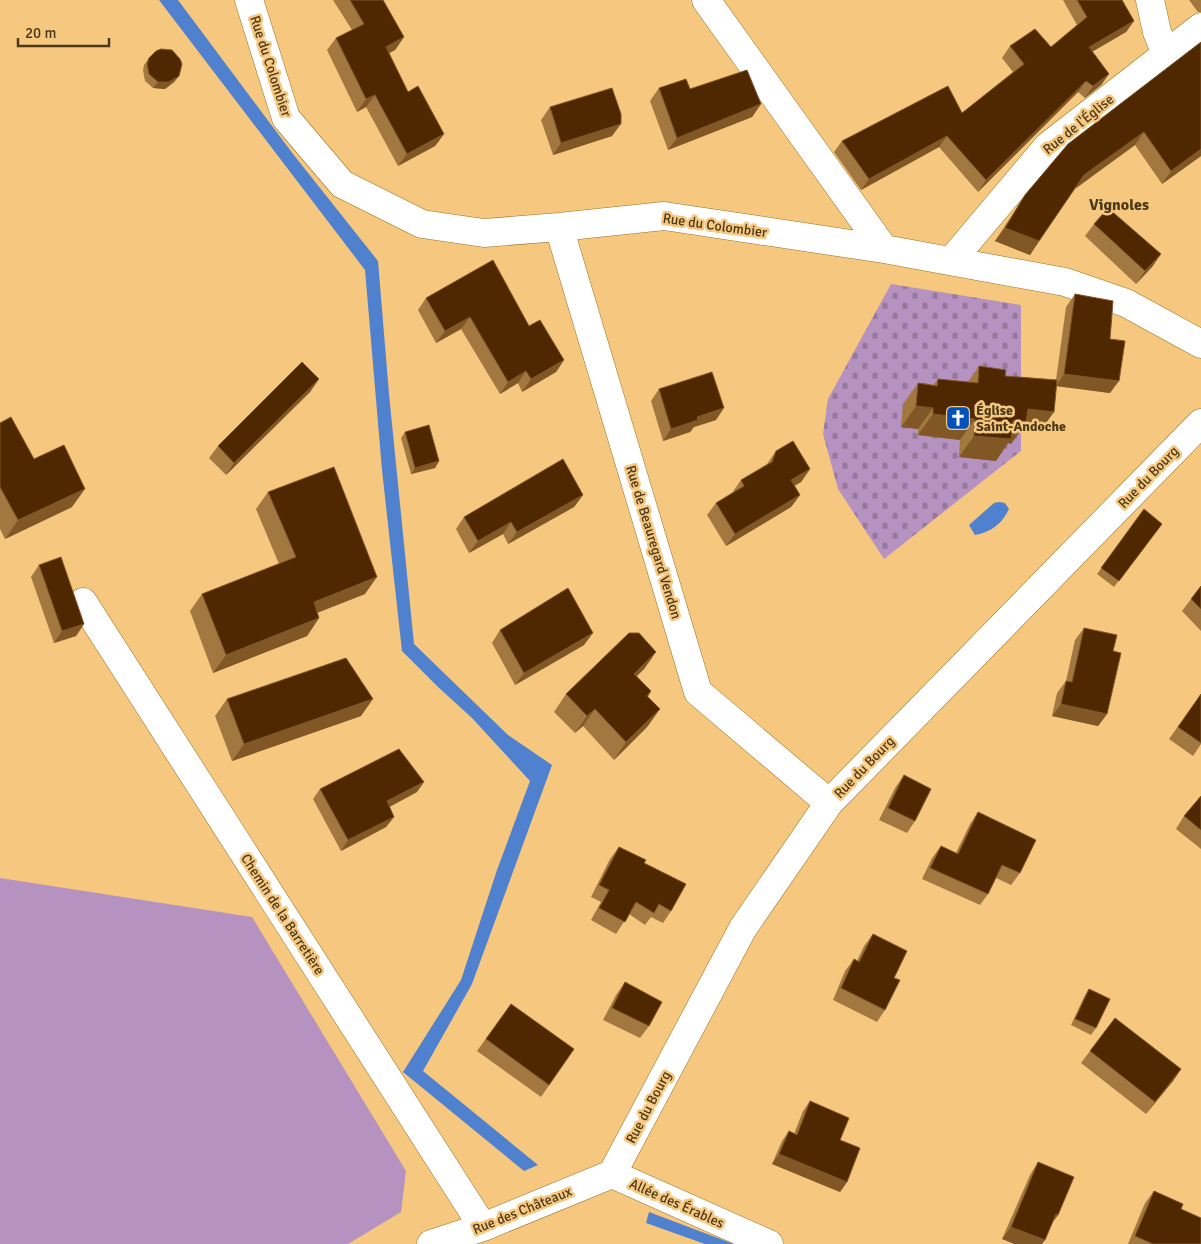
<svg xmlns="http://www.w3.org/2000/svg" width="1201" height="1244" viewBox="0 0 1201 1244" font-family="Signika,sans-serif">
<defs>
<pattern id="cemetery-stones" width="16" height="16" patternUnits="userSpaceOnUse" patternTransform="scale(1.25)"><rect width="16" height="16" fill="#b692c1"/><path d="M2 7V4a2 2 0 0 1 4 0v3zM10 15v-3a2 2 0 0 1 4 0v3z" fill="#96789c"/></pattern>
</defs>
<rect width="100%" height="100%" fill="#f6c87f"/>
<path fill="#b692c1" d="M0 878 252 917 406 1171 401 1212 348 1244H0Z"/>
<path fill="url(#cemetery-stones)" d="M891 284 1021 305V451L884 559 838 489 823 434 828 399Z"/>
<path fill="#4f81ce" d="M159 0H178L293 154 378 261 389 394 414 644 508 735 552 765 472 984 423 1071 538 1165 524 1171 403 1072 461 980 497 870 530 781 472 718 437 686 402 651 382 470 365 270Z
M999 502 1005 503 1009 509C1002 524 991 532 975 535L969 525 994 503Z
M649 1212 731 1243 733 1244H705L646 1223Z"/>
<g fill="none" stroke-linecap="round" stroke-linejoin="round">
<defs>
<path id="minor" d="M249 0 286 118 342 184 422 224 484 233 559 227 664 216 884 249 1065 282 1126 303 1201 344
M706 0 884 249
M1150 0 1157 32 1166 54
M559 227 698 692 829 803
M951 261 1048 146 1201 27
M83 602 483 1227
M612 1174 743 928 829 803 1201 423
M612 1174 769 1244
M431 1244 483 1227 612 1174"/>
</defs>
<use href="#minor" stroke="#9b7123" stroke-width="29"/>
<use href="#minor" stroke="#fff" stroke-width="28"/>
</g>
<path fill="#a27840" d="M333 0H383L404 37 395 50 389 53 408 92 444 134 435 146 398 166 366 107 357 112 327 50 336 38 352 30Z
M1063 0H1122L1134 21 1126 32 1092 52 1109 74 1101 85 1085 98 1078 92 978 192 939 147 861 190 834 152 842 141 962 113 1013 72 1002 58 1010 46 1051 47 1077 25Z
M1189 0H1201V12H1198Z
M1201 42V156L1162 184 1135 145 1075 188 1030 255 995 241 1025 195Z
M149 58 179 76 174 82 165 89 153 88 145 81 143 70 144 65Z
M659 88 690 89 761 104 752 117 668 150 650 101Z
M550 107 612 136 553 155 541 120Z
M1094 224 1161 254 1152 267 1136 284 1085 236Z
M1075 294 1110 339V393L1056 386 1039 433 1020 431 1011 444 1008 443 996 461 959 457 960 440 918 435V429L901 427 903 404 918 383 933 385 938 379 968 382 979 366 1005 376 1056 380 1066 307Z
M426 298 529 326 564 360 556 372 522 392 518 383 500 394 461 329 436 343 418 310Z
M319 379 310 392 226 475 209 458 218 446Z
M659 389 716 420 694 427 690 432 663 441 651 401Z
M0 423 34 459 72 507 5 539 0 529Z
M405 432 439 461 435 468 411 474 401 438Z
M776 451 810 469 801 482 794 486 800 495 791 507 726 546 707 515 716 503 732 493 741 480 767 464Z
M268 492 365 594 317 613 319 618 307 636 213 673 190 611 202 594 279 564 256 509Z
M583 495 574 507 508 544 503 534 469 553 456 529 464 517Z
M1144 509 1162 524 1114 587 1097 574Z
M39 565 84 624 76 636 54 643 31 577Z
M1201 586V631L1182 611Z
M1084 628 1113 651 1107 714 1098 726 1052 716 1057 693 1066 681 1075 640Z
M500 630 584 645 515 685 492 643Z
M656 652 644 669 637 676 651 691 648 697 660 709 647 727 614 760 583 726 575 733 554 712 566 694Z
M1201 694V744L1193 756 1169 739Z
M227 699 361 716 232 761 215 716Z
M904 775 915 821 907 833 879 820 895 788Z
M320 789 417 792 389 807 394 817 386 827 341 851 313 799Z
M1201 796V849L1176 829 1184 816Z
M978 812 1020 873 1011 885 996 878 988 894 980 905 922 879 932 858 941 846 956 853 970 824Z
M619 847 644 863 671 911 663 923 651 917 645 925 629 914 616 934 591 920 601 902 591 897 610 859Z
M873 934 894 978 885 1010 877 1022 833 1000 845 971 854 959 857 961 864 946Z
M625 982 649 1026 640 1038 603 1020 616 995Z
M1089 989 1096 1028 1091 1035 1071 1025 1085 995Z
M511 1004 574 1049 541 1097 477 1051Z
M1090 1051 1181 1069 1173 1081 1146 1114 1081 1063Z
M810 1101 840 1140 847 1182 840 1192 772 1164 782 1141 789 1131 794 1134 803 1111Z
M1038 1162 1058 1215 1051 1224 1002 1239 1030 1175Z
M1154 1191 1181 1209 1201 1244H1128L1145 1203Z"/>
<path fill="#815726" d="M1134 21 1126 32 1081 58 1089 47Z
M404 37 395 50 378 59 386 47Z
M1109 74 1101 85 1085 98 1093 86Z
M179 76 174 82 165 89 153 88 158 82Z
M1086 81 1078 92 978 192 986 180Z
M375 95 366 107 357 112 366 99Z
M761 104 752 117 668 150 677 138Z
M621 124 612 136 553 155 561 143Z
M1144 132 1135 145 1075 189 1084 175Z
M444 134 435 146 398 166 407 154Z
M947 136 939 147 861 190 869 179Z
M1201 149V156L1162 184 1171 171Z
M1005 228 1039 241 1030 255 995 241Z
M1161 254 1152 267 1136 284 1145 271Z
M470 317 461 329 436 343 445 331Z
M564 360 556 372 522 392 531 379Z
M526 371 518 383 500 394 508 382Z
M1064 374 1119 381 1110 393 1056 386Z
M319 379 310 392 226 475 234 463Z
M916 406 933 408 918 429 901 427Z
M724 408 716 420 694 427 690 432 663 441 671 429 697 417Z
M1028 409 1054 412 1039 433 1020 431 1011 444 1008 443 996 461 959 457 974 436 1013 421Z
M933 414 975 419 960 440 918 435Z
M439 461 435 468 411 474 415 468Z
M810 469 801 482 782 493 791 480Z
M85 489 72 507 5 539 18 520Z
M583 495 574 507 508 544 517 532Z
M800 495 791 507 726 546 735 534Z
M511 522 503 534 469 553 478 541Z
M377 577 365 594 301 619 314 602Z
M319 618 307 636 213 673 226 655Z
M84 624 76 636 54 643 62 631Z
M593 633 584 645 515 685 524 673Z
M656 652 644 669 621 691 634 674Z
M373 699 361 716 232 761 244 744Z
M1061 704 1107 714 1098 726 1052 716Z
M595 709 583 726 575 733 587 716Z
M660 709 647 727 614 760 626 742Z
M424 782 417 792 380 812 387 801Z
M394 817 386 827 341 851 348 840Z
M1181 1069 1173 1081 1146 1114 1155 1102Z
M779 1154 847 1182 840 1192 772 1164Z
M1056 1214 1058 1215 1049 1227Z
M1011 1227 1045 1240 1042 1244H1014L1002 1239Z"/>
<path fill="#4f2700" stroke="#815726" d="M350 0H383L404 37 386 47 408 92 418 86 444 134 407 154 375 95 366 99 336 38 364 24Z
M1077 0H1122L1134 21 1089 47 1109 74 1093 86 1086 81 986 180 947 136 869 179 842 141 948 86 962 113 1024 64 1010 46 1035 29 1051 47 1087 17Z
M1201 42V149L1171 171 1144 132 1084 175 1039 241 1005 228 1025 195 1068 144Z
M161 49 172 50 180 59 182 64 179 76 169 82H158L149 74 147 64 149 58 156 51Z
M747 70 761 104 677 138 659 88 686 79 690 89Z
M612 88 621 114V124L561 143 550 107Z
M1108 208 1161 254 1145 271 1094 224Z
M493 260 529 326 540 320 564 360 531 379 526 371 508 382 470 317 445 331 426 298Z
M1075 294 1113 301 1110 339 1125 341 1119 381 1064 374Z
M302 362 319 379 234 463 218 446Z
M979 366 1006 370 1005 376 1057 380 1054 412 1028 409 1026 422 1013 421 1011 439 974 436 975 419 933 414V408L916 406 918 383 937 386 938 379 978 383Z
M712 372 724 408 697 417 698 420 671 429 659 389Z
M11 417 34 459 64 445 85 489 18 520 0 487V423Z
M429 425 439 461 415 468 405 432Z
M793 441 810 469 791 480 800 495 735 534 716 503 744 486 741 480 772 462 776 451Z
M563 459 583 495 517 532 511 522 478 541 464 517Z
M334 467 377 577 314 602 319 618 226 655 202 594 296 557 268 492Z
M1144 509 1162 524 1119 581 1101 568Z
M61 557 84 624 62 631 39 565Z
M1201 586V609L1191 599Z
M568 588 593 633 524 673 500 630Z
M1084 628 1117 635 1113 651 1121 653 1107 714 1061 704 1066 681 1072 682Z
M629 633H639L656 652 634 674 651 691 647 696 660 709 626 742 595 709 587 716 566 694Z
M346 658 373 699 244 744 227 699Z
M1201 694V743L1178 727Z
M399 749 424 782 387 801 394 817 348 840 320 789Z
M904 775 931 789 915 821 888 808Z
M1201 796V830L1184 816Z
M978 812 1036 840 1020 873 1002 865 988 894 930 868 941 846 958 854Z
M619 847 646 860 644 863 686 884 671 911 659 904 654 913 636 902 625 922 599 908 609 890 599 885Z
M873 934 907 951 894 978 900 980 885 1010 841 988 854 959 859 962Z
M625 982 662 1002 649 1026 612 1008Z
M1089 989 1110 999 1096 1028 1075 1019Z
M511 1004 574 1049 549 1085 486 1039Z
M1115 1018 1181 1069 1155 1102 1090 1051Z
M810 1101 849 1118 840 1140 860 1148 847 1182 779 1154 789 1131 797 1135Z
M1038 1162 1074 1177 1058 1215 1056 1214 1045 1240 1011 1227Z
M1154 1191 1183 1204 1181 1209 1201 1218V1244H1153L1135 1236Z"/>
<defs>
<symbol id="church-square" viewBox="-11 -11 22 22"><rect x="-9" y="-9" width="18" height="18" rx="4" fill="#0052bb" stroke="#f6c87f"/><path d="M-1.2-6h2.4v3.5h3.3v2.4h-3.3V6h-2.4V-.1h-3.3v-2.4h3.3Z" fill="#fff"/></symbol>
</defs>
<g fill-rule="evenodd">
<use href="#church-square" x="944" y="404" width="28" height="28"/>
</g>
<g text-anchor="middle" stroke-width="5" stroke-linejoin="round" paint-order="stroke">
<g font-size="14" fill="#4b391a" stroke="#f6c87f">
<text transform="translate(271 66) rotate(72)" y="5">Rue du Colombier</text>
<text transform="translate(1078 124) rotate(-39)" y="5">Rue de l'Église</text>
<text transform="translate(715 225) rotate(8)" y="5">Rue du Colombier</text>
<text transform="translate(1148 477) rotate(-46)" y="5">Rue du Bourg</text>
<text transform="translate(654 542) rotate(73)" y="5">Rue de Beauregard Vendon</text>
<text transform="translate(864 767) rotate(-46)" y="5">Rue du Bourg</text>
<text transform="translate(283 914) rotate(57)" y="5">Chemin de la Barretière</text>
<text transform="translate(648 1107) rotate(-62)" y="5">Rue du Bourg</text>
<text transform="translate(677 1203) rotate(24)" y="5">Allée des Érables</text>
<text transform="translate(522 1210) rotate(-22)" y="5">Rue des Châteaux</text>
</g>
<g font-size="14" font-weight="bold" fill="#4b391a" stroke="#f6c87f" text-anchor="start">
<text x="976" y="415">Église<tspan x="976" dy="16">Saint-Andoche</tspan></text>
</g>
<g font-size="16" font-weight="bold" fill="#4b391a" stroke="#f6c87f">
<text x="1119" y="210">Vignoles</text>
</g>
</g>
<path d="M18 38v8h91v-8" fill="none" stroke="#4b391a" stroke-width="2.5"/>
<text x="25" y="38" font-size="15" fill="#4b391a" stroke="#f6c87f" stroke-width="4" paint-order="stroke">20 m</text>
</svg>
